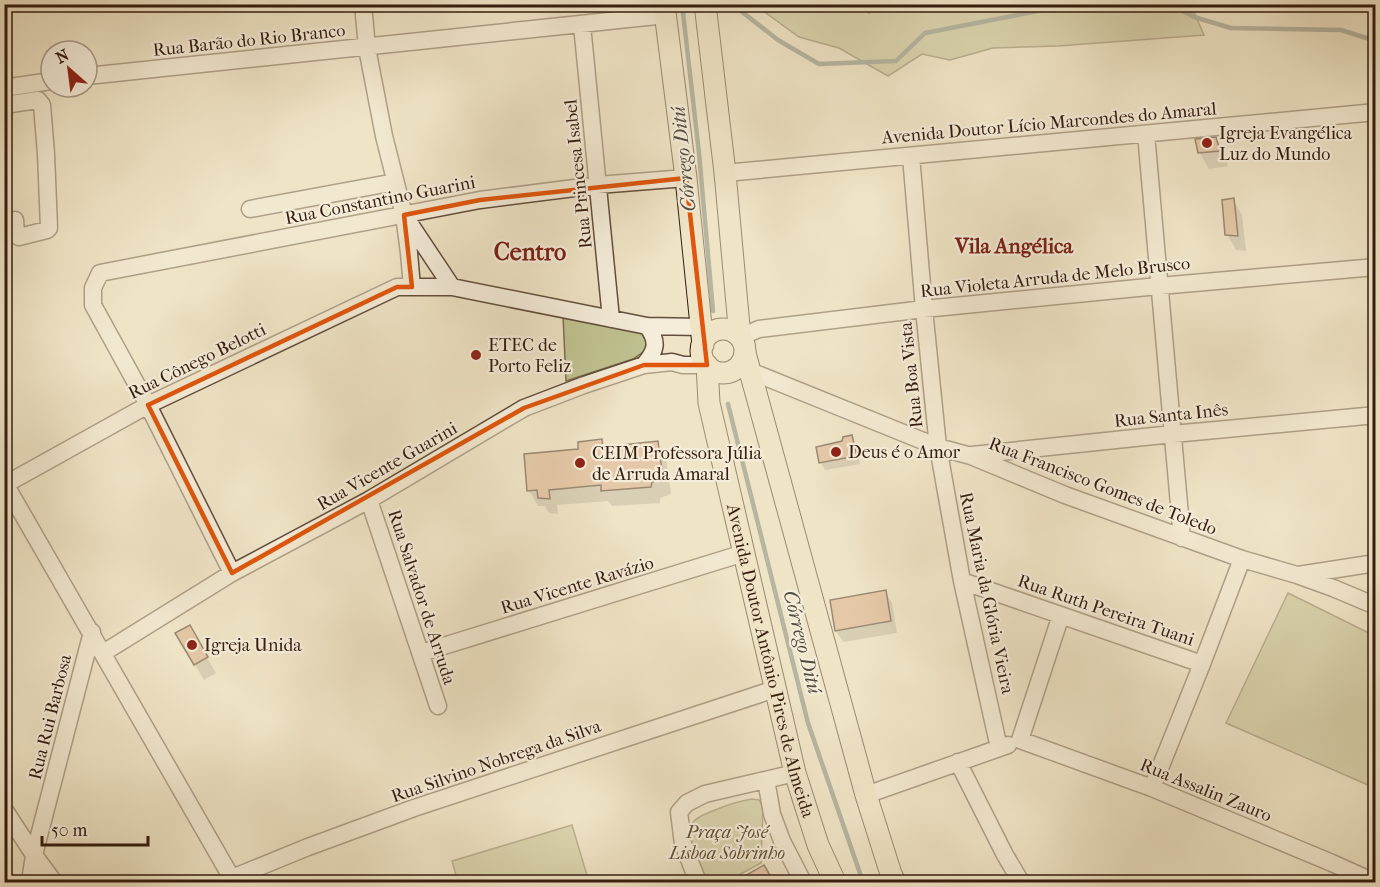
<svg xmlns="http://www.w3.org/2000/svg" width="1380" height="887" viewBox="0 0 1380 887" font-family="'IM FELL French Canon',serif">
<rect width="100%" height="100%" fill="#efe4c6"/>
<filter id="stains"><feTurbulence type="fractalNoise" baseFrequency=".00333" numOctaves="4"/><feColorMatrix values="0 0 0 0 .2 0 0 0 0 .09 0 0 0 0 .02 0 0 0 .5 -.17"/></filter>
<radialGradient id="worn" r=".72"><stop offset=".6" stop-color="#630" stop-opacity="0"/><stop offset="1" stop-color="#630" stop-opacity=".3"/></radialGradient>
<path fill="#c0c291" stroke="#7a6f50" stroke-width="1.5" d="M879 5H1191L1204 35 1058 46 993 48 950 60 922 54 888 76 839 48 799 37 755 5H868L869 13Z
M563 316 640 332 649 340 646 350 633 359 566 381Z
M1288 593 1375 636V788L1226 723Z
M752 799 759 800 763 807 761 863 726 882H708C701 868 681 835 694 821 700 815 708 813 715 810 727 805 739 801 752 799Z
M572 825 589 882H458L452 861Z"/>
<path fill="#0003" d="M591 4H640V9H619L597 14Z
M1216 139 1225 155 1228 166 1209 169 1200 153Z
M1233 200 1242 215 1246 251 1236 250 1227 234Z
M851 437 855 444 860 464 825 470 821 463 818 448 843 443Z
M601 440 606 448 657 443 666 458 671 494 660 498V503L612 506 608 501 557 505 558 514 549 513 545 506H538L529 490 580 450Z
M885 591 892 603 897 633 843 642 836 631Z
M189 627 216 673 204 680 177 634Z"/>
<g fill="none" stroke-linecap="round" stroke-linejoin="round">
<path stroke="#717d73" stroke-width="4.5" d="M682 4 699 153 713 311
M732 4 778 40 819 64 896 61 925 33 1074 4
M1170 4 1194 17 1231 28 1341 30 1376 41
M728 404 808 723 863 882"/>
</g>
<path fill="#daa682" stroke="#341c0e" stroke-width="1.5" d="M1216 137 1220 151 1198 153 1195 139Z
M1234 198 1238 236 1225 235 1222 200Z
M852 435 857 456 819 463 816 447 842 441 843 437Z
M602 439 603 447 658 441 663 479 652 482 651 487 601 491V485L549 490 550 499 538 498 537 490 527 491 524 454 578 449V442Z
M886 590 891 621 835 631 830 600Z
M190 625 208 657 194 665 175 633Z
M764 865 774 882H734Z"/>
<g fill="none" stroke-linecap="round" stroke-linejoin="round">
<defs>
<path id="minor" d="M363 4 367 48 384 136 404 215 409 253 412 287
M582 25 611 319
M87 76 666 15
M4 88 51 81
M4 105 38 100 42 105 46 154 49 228 47 230 19 237 16 235 15 220 4 222
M1146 134 1182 538
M911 156 924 309 938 447 962 581 999 748
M725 173 1376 112
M250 209 395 182
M408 221 452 287
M740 337 759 329 924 309 1148 287 1376 267
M644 365C656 351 659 342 647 326
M750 371 938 447 971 456 1065 495 1242 559 1297 575 1333 588 1376 606
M972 455 1173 434 1376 415
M4 482 234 882
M6 484 148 405 397 287H452L647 326 701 327
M369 500 438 706
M232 573 148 405 93 305V288L100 273 480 200 598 185 686 178
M1298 575 1376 563
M962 581 1202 664
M103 653 232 573 369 500 524 408 584 385 644 365 672 362 683 365H707
M421 653 744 553
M1020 740 1152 788 1332 863 1374 882
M1020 740 1061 615
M958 762 1005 855 1021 882
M766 780 772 814 782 841 803 882
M1152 788 1202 664 1242 559
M866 795 1008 745
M4 809 34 855 54 882
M232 878 308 847 414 808 775 689
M30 882 34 855 92 632
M698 882 683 844 679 812 687 803 705 794 795 773"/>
<g id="major">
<path d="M664 4 686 178 703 345"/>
<path d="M705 4 725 173 740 337"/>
<circle cx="723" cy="351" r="22"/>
<path d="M745 353 866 795 891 874 895 882"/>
<path id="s1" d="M707 365 709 403 795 773 818 845 835 882"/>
</g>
</defs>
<use href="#minor" stroke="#634e3c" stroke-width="19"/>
<use href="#major" stroke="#341c0e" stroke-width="23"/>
<use href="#minor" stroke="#f5edda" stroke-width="16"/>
<use href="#major" stroke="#efe4c6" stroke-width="21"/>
</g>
<path d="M0 0H1380V887H0ZM686 178 707 365H644L524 408 232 573 148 405 397 287H412L404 215 480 200Z" fill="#efe4c6" fill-opacity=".55" fill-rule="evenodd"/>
<path fill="none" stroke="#df560c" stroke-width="4.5" stroke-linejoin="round" d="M686 178 707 365H644L524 408 232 573 148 405 397 287H412L404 215 480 200Z"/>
<g fill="#8f2418" stroke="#f5edda" stroke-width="2">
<circle cx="1207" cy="143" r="6"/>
<circle cx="476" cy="355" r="6"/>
<circle cx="836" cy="452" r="6"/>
<circle cx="580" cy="463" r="6"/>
<circle cx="192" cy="645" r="6"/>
</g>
<g text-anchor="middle" stroke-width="4.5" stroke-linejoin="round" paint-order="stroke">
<g font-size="18" fill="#341c0e" stroke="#f5edda">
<text transform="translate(249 40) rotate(-6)" y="6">Rua Barão do Rio Branco</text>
<text transform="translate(1049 123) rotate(-5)" y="6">Avenida Doutor Lício Marcondes do Amaral</text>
<text transform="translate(578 174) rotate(-96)" y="6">Rua Princesa Isabel</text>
<text transform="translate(380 200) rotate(-11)" y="6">Rua Constantino Guarini</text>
<text transform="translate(1055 277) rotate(-6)" y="6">Rua Violeta Arruda de Melo Brusco</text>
<text transform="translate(197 361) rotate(-26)" y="6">Rua Cônego Belotti</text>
<text transform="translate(911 375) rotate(-96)" y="6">Rua Boa Vista</text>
<text transform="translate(1171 415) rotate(-6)" y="6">Rua Santa Inês</text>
<text transform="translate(387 466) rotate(-30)" y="6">Rua Vicente Guarini</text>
<text transform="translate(1103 486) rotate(21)" y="6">Rua Francisco Gomes de Toledo</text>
<text transform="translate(577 585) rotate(-17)" y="6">Rua Vicente Ravázio</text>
<text transform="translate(987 593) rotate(78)" y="6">Rua Maria da Glória Vieira</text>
<text transform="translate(422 597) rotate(72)" y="6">Rua Salvador de Arruda</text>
<text transform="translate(1106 610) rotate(19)" y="6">Rua Ruth Pereira Tuani</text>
<text dy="6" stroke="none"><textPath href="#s1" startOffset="303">Avenida Doutor Antônio Pires de Almeida</textPath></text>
<text transform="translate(50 717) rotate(-76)" y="6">Rua Rui Barbosa</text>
<text transform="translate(496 761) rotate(-19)" y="6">Rua Silvino Nobrega da Silva</text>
<text transform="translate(1206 790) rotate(22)" y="6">Rua Assalin Zauro</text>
</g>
<g font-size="18" fill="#341c0e" stroke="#f5edda" text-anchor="start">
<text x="1219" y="139">Igreja Evangélica<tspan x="1219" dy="21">Luz do Mundo</tspan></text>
<text x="488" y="351">ETEC de<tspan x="488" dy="21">Porto Feliz</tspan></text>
<text x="848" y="458">Deus é o Amor</text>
<text x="592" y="459">CEIM Professora Júlia<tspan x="592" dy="21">de Arruda Amaral</tspan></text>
<text x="204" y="651">Igreja Unida</text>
</g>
<g font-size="18" font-style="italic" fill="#5e4e35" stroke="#f5edda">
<text x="727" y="838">Praça José<tspan x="727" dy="21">Lisboa Sobrinho</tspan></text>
</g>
<g font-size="20" font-style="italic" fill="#534d41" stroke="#f5edda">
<text transform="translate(683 159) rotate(-96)" y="7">Córrego Ditú</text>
<text transform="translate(803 642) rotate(76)" y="7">Córrego Ditú</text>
</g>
<g font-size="21" font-weight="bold" fill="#7a1f14" stroke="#f5edda">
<text x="1014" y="253">Vila Angélica</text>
</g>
<g font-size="24" font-weight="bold" fill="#7a1f14" stroke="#f5edda">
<text x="530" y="260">Centro</text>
</g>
</g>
<rect width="1380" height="887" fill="none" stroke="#efe4c6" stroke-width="24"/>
<rect x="6" y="6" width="1368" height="875" fill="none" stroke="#341c0e" stroke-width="3"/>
<rect x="12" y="12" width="1356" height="863" fill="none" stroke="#341c0e" stroke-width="1.5"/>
<g transform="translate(69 69) rotate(332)"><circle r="28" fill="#f5edda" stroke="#a89988" stroke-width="1.5"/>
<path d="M0-4.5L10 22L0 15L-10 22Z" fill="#8f2418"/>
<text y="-9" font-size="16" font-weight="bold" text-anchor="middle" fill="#341c0e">N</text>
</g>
<path d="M42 836v9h106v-9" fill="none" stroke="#341c0e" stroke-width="3"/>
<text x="51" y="836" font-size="18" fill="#341c0e" stroke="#f5edda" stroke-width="4.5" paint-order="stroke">50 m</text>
<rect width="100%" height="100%" filter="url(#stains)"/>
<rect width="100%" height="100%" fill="url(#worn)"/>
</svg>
